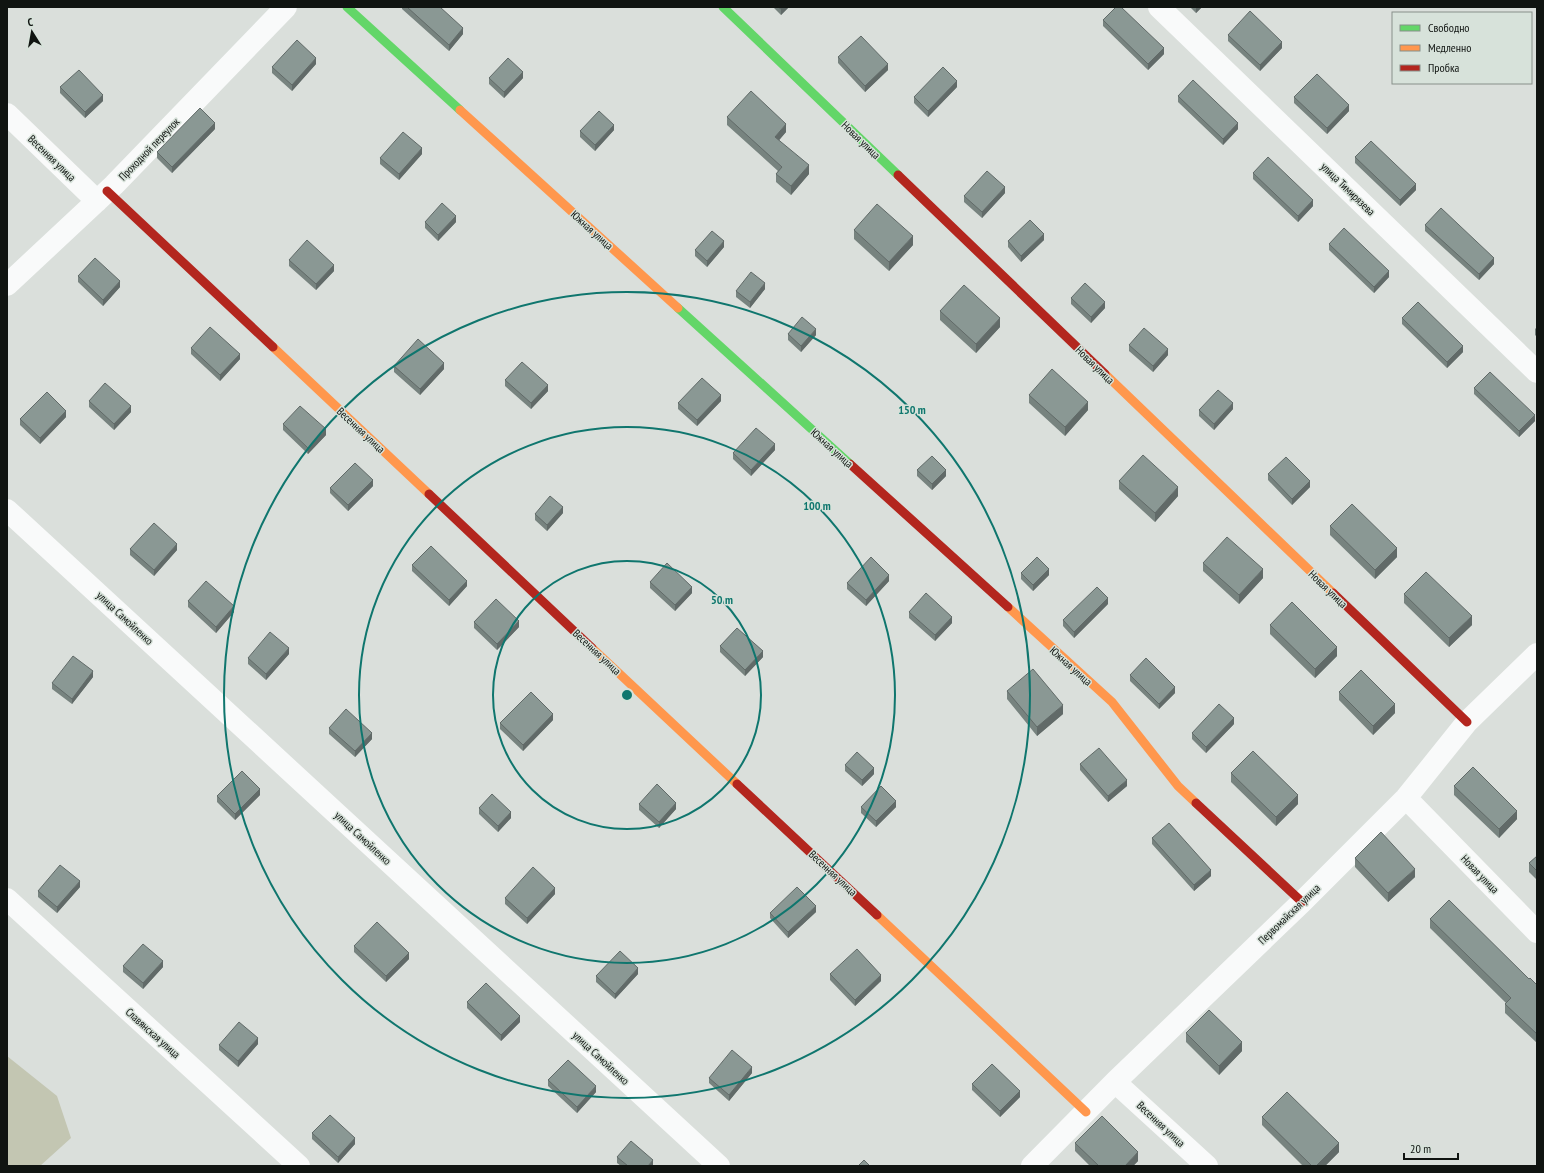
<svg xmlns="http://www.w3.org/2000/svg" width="1544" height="1173" viewBox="0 0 1544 1173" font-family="'PT Sans Narrow',sans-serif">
<rect width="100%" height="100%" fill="#dadfdb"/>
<path fill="#c3c6b2" d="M7 1056 57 1096 71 1138 40 1166H7Z"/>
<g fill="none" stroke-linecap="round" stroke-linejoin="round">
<path stroke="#f9fafa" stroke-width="22" d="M1159 7 1537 372
M7 114 97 201
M7 285 114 185 286 7
M7 510 719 1166
M1406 798 1537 932
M7 899 299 1166
M1115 1082 1207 1166
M1032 1166 1115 1082 1302 902 1406 798 1467 722 1537 654"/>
<path stroke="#63d668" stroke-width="9" d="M347 7 460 110
M723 7 898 175
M678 308 850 464"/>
<path stroke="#ff974d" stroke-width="9" d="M460 110 678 308
M273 347 429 494
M1105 374 1333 593
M1008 607 1112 702 1178 786 1196 803
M592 648 737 784
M877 915 1086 1112"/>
<path stroke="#b3261e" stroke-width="9" d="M898 175 1105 374
M107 191 273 347
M850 464 1008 607
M429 494 592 648
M1333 593 1467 722
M737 784 877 915
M1196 803 1302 902"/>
</g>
<path fill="#77837f" d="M402 7H440L463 34 449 51 402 9Z
M773 7H789L781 15Z
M1190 7H1202L1196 13Z
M1103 20 1164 54 1148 70 1103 26Z
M1228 35 1282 48 1260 71 1228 41Z
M838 57 888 70 865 92 838 63Z
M316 64 292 91 272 73V67Z
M489 78H523L504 98 489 84Z
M60 87 103 101 85 118 60 93Z
M957 87 928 117 914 103V97Z
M1178 96 1238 129 1223 145 1178 102Z
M1294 97 1349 111 1327 134 1294 103Z
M727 117 786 132 779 140 809 174 791 195 776 182V174L778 171 727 125Z
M215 129 172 173 157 158V152Z
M614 130 595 151 580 137V131Z
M422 154 399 180 380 164V158Z
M1355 157 1416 190 1400 206 1355 163Z
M1253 173 1313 206 1298 222 1253 179Z
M1005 193 982 218 964 202V196Z
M425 222H456L438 241 425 228Z
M1425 225 1494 264 1479 280 1425 231Z
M854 230 913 245 889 271 854 239Z
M1044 240 1021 262 1008 247V241Z
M1329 244 1389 277 1374 293 1329 250Z
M724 247 707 267 695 256V250Z
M289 260 334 271 316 290 289 266Z
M78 276 120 287 103 306 78 282Z
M765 289 750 308 736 297V291Z
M1071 298 1105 308 1091 323 1071 304Z
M940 311 1000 327 976 353 940 320Z
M1402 318 1463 352 1447 368 1402 324Z
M1537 327V337L1535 335V329Z
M788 334 816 335 801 352 788 340Z
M1129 345 1168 355 1153 372 1129 351Z
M191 348 240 359 220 381 191 354Z
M394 366 444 369 420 395 394 372Z
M505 380 548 391 531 409 505 386Z
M1474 388 1535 421 1519 437 1474 394Z
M1029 395 1088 410 1065 436 1029 403Z
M89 401 131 412 114 430 89 407Z
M721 401 697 426 678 409V403Z
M1233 409 1214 430 1199 416V410Z
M66 417 40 444 20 425V419Z
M283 424 326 435 308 454 283 430Z
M775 450 751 476 733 459V453Z
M917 470 946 476 932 490 917 476Z
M1268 474 1310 487 1292 505 1268 480Z
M1119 481 1178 496 1155 522 1119 489Z
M373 486 348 511 330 493V488Z
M563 513 547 531 535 520V514Z
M1330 526 1397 557 1375 579 1330 535Z
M130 549 177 550 154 576 130 555Z
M1203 563 1263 578 1239 604 1203 571Z
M412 565 467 586 449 606 412 571Z
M1021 573 1049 575 1033 591 1021 579Z
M889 581 866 606 847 589V583Z
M650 582 692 593 675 611 650 588Z
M1404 594 1472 625 1449 647 1404 603Z
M188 601 234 612 216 633 188 607Z
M1108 604 1074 638 1063 626V620Z
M909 612 952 623 935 641 909 618Z
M474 622 519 627 497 650 474 628Z
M1270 625 1337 656 1315 678 1270 634Z
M720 646 763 657 745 676 720 652Z
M289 654 266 680 248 664V658Z
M1130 675 1175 693 1159 709 1130 681Z
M93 677 72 704 52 689V683Z
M1007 691 1063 714 1037 736 1007 699Z
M1339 692 1395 713 1373 735 1339 700Z
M553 720 523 751 500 729V723Z
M1234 724 1206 753 1192 739V733Z
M329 728 372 739 355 757 329 734Z
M1080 764 1127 786 1108 802 1080 770Z
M845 765 874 774 862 786 845 771Z
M1231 773 1298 804 1276 826 1231 782Z
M1454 786 1517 819 1499 838 1454 795Z
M260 795 235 820 217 802V796Z
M639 804 676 809 659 828 639 810Z
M861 807H896L876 827 861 813Z
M479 808 511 818 498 832 479 814Z
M1152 838 1211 876 1194 891 1152 844Z
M1537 856V880L1529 872V863Z
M1355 858 1415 877 1388 902 1355 867Z
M80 887 57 913 38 897V891Z
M555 894 527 924 505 904V898Z
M816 912 788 938 770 918V913Z
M1430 919 1537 985V1043L1505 1013V1004L1506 1003 1430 928Z
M354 946 409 959 386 982 354 952Z
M123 966 163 967 143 989 123 972Z
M638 974 615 999 596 982V976Z
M830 974 881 981 855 1006 830 980Z
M467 1002 520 1022 501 1041 467 1008Z
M1186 1033 1242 1051 1219 1075 1186 1042Z
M258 1044 238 1067 219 1050V1045Z
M752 1073 729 1101 709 1083V1078Z
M548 1080 596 1092 577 1113 548 1086Z
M972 1084 1020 1097 1000 1117 972 1090Z
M1262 1117 1339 1152 1325 1166H1303L1262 1125Z
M312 1133 355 1144 338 1163 312 1139Z
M1075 1143 1138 1161 1133 1166H1090L1075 1151Z
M617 1157 653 1166H621L617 1163Z"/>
<path fill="#616a68" d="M783 7H789L781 15V9Z
M1196 7H1202L1196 13Z
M463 28V34L449 51V45Z
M1282 42V48L1260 71V65Z
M1164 48V54L1148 70V64Z
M316 58V64L292 91V85Z
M888 64V70L865 92V86Z
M523 72V78L504 98V92Z
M957 81V87L928 117V111Z
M103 95V101L85 118V112Z
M1349 105V111L1327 134V128Z
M215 123V129L172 173V167Z
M1238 123V129L1223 145V139Z
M786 124V132L775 145V137Z
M614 125V130L595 151V145Z
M422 148V154L399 180V174Z
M809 165V174L791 195V186Z
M1416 184V190L1400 206V200Z
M1005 187V193L982 218V212Z
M1313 200V206L1298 222V216Z
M456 216V222L438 241V235Z
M1044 234V240L1021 262V256Z
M913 236V245L889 271V262Z
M724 241V247L707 267V261Z
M1494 258V264L1479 280V274Z
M334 265V271L316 290V284Z
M1389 271V277L1374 293V287Z
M120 281V287L103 306V300Z
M765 283V289L750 308V302Z
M1105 302V308L1091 323V317Z
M1000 318V327L976 353V344Z
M816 329V335L801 352V346Z
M1463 346V352L1447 368V362Z
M1168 349V355L1153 372V366Z
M240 354V359L220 381V375Z
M444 363V369L420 395V389Z
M548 385V391L531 409V403Z
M721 395V401L697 426V420Z
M1088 402V410L1065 436V427Z
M1233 403V409L1214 430V424Z
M131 406V412L114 430V424Z
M66 411V417L40 444V438Z
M1535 415V421L1519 437V431Z
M326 429V435L308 454V448Z
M775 444V450L751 476V470Z
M946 470V476L932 490V484Z
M373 480V486L348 511V505Z
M1310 481V487L1292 505V499Z
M1178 487V496L1155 522V513Z
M563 507V513L547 531V525Z
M177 544V550L154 576V570Z
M1397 548V557L1375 579V570Z
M1049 569V575L1033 591V585Z
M1263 569V578L1239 604V595Z
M889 575V581L866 606V600Z
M467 581V586L449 606V600Z
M692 587V593L675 611V605Z
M1108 598V604L1074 638V632Z
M234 606V612L216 633V627Z
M1472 616V625L1449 647V638Z
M952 617V623L935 641V635Z
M519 621V627L497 650V644Z
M1337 647V656L1315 678V669Z
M289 648V654L266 680V674Z
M763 651V657L745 676V670Z
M93 671V677L72 704V699Z
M1175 687V693L1159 709V704Z
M1395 704V713L1373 735V726Z
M1063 705V714L1037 736V727Z
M553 714V720L523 751V745Z
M1234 718V724L1206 753V747Z
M372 733V739L355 757V751Z
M874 768V774L862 786V780Z
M1127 780V786L1108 802V796Z
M260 789V795L235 820V814Z
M1298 795V804L1276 826V817Z
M896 801V807L876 827V821Z
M676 803V809L659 828V822Z
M1517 811V819L1499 838V829Z
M511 812V818L498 832V826Z
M1415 869V877L1388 902V893Z
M1211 870V876L1194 891V885Z
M80 881V887L57 913V907Z
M555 888V894L527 924V918Z
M816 906V912L788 938V932Z
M409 953V959L386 982V976Z
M163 961V967L143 989V983Z
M638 968V974L615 999V994Z
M881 975V981L855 1006V1000Z
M520 1016V1022L501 1041V1035Z
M258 1038V1044L238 1067V1061Z
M1242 1042V1051L1219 1075V1066Z
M752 1067V1073L729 1101V1095Z
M596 1086V1092L577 1113V1107Z
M1020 1091V1097L1000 1117V1111Z
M355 1138V1144L338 1163V1157Z
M1339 1143V1152L1325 1166H1316Z
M1138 1152V1161L1133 1166H1125Z
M653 1160V1166H648Z"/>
<path fill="#8a9894" stroke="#616a68" d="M407 7H440L463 28 449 45Z
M778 7H783L781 9Z
M1116 7H1121L1164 48 1148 64 1103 20Z
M1250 11 1282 42 1260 65 1228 35Z
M861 36 888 64 865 86 838 57Z
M297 40 316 58 292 85 272 67Z
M508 58 523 72 504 92 489 78Z
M943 67 957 81 928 111 914 97Z
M79 70 103 95 85 112 60 87Z
M1317 74 1349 105 1327 128 1294 97Z
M1193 80 1238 123 1223 139 1178 96Z
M751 91 786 124 775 137 809 165 791 186 776 174 782 167 727 117Z
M200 108 215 123 172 167 157 152Z
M599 111 614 125 595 145 580 131Z
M403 132 422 148 399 174 380 158Z
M1371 141 1416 184 1400 200 1355 157Z
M1268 157 1313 200 1298 216 1253 173Z
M987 171 1005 187 982 212 964 196Z
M442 203 456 216 438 235 425 222Z
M877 204 913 236 889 262 854 230Z
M1441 208 1494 258 1479 274 1425 225Z
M1030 220 1044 234 1021 256 1008 241Z
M1344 228 1389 271 1374 287 1329 244Z
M712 231 724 241 707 261 695 250Z
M307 240 334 265 316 284 289 260Z
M95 258 120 281 103 300 78 276Z
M751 272 765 283 750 302 736 291Z
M1085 283 1105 302 1091 317 1071 298Z
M964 285 1000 318 976 344 940 311Z
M1418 302 1463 346 1447 362 1402 318Z
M802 317 816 329 801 346 788 334Z
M210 327 240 354 220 375 191 348Z
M1144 328 1168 349 1153 366 1129 345Z
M418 339 444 363 420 389 394 366Z
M522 362 548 385 531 403 505 380Z
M1052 369 1088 402 1065 427 1029 395Z
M1490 372 1535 415 1519 431 1474 388Z
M702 378 721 395 697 420 678 403Z
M105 383 131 406 114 424 89 401Z
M1218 390 1233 403 1214 424 1199 410Z
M47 392 66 411 40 438 20 419Z
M300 406 326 429 308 448 283 424Z
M756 428 775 444 751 470 733 453Z
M1143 455 1178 487 1155 513 1119 481Z
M932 456 946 470 932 484 917 470Z
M1286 457 1310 481 1292 499 1268 474Z
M355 463 373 480 348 505 330 488Z
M550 496 563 507 547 525 535 514Z
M1352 504 1397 548 1375 570 1330 526Z
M154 523 177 544 154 570 130 549Z
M1227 537 1263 569 1239 595 1203 563Z
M431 546 467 581 449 600 412 565Z
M871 557 889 575 866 600 847 583Z
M1037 557 1049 569 1033 585 1021 573Z
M667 563 692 587 675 605 650 582Z
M1426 572 1472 616 1449 638 1404 594Z
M206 581 234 606 216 627 188 601Z
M1097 587 1108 598 1074 632 1063 620Z
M926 593 952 617 935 635 909 612Z
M496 599 519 621 497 644 474 622Z
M1292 602 1337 647 1315 669 1270 625Z
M737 628 763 651 745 670 720 646Z
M270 632 289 648 266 674 248 658Z
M73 656 93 671 72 699 52 683Z
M1146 658 1175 687 1159 704 1130 675Z
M1033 669 1063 705 1037 727 1007 691Z
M1361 670 1395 704 1373 726 1339 692Z
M531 692 553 714 523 745 500 723Z
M1219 704 1234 718 1206 747 1192 733Z
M346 709 372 733 355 751 329 728Z
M1099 748 1127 780 1108 796 1080 764Z
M1253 751 1298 795 1276 817 1231 773Z
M857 752 874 768 862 780 845 765Z
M1473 767 1517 811 1499 829 1454 786Z
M242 771 260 789 235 814 217 796Z
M657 784 676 803 659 822 639 804Z
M881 786 896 801 876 821 861 807Z
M492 794 511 812 498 826 479 808Z
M1169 823 1211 870 1194 885 1152 838Z
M1381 832 1415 869 1388 893 1355 858Z
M1537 856V871L1529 863Z
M60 865 80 881 57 907 38 891Z
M533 867 555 888 527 918 505 898Z
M797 887 816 906 788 932 770 913Z
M1449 900 1529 979 1530 978 1537 985V1034L1505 1004 1511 998 1430 919Z
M377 922 409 953 386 976 354 946Z
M143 944 163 961 143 983 123 966Z
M857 949 881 975 855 1000 830 974Z
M620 951 638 968 615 994 596 976Z
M486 983 520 1016 501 1035 467 1002Z
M1209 1010 1242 1042 1219 1066 1186 1033Z
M239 1022 258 1038 238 1061 219 1045Z
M732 1050 752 1067 729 1095 709 1078Z
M568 1060 596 1086 577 1107 548 1080Z
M992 1064 1020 1091 1000 1111 972 1084Z
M1287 1092 1339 1143 1316 1166H1312L1262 1117Z
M330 1115 355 1138 338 1157 312 1133Z
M1102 1116 1138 1152 1125 1166H1099L1075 1143Z
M631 1141 653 1160 648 1166H628L617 1157Z
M864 1160 870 1166H858Z"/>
<g fill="none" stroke="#0f766e" stroke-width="2">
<circle cx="627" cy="695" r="134"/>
<circle cx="627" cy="695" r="268"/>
<circle cx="627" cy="695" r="403"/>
</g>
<g text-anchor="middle" stroke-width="3" stroke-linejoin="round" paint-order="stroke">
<g font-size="11" fill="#101411" stroke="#d7e2da">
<text transform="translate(861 140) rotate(44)" y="4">Новая улица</text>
<text transform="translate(149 149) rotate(-46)" y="4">Проходной переулок</text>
<text transform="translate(52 158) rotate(44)" y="4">Весенняя улица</text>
<text transform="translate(1348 189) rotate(44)" y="4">улица Тимирязева</text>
<text transform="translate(592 230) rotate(42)" y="4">Южная улица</text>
<text transform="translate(1095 365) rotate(44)" y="4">Новая улица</text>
<text transform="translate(361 430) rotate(43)" y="4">Весенняя улица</text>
<text transform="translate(832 448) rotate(42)" y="4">Южная улица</text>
<text transform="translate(1328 589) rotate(44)" y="4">Новая улица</text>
<text transform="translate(125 618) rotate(43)" y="4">улица Самойленко</text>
<text transform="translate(597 652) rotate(43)" y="4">Весенняя улица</text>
<text transform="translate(1071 666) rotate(42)" y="4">Южная улица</text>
<text transform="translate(363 838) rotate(43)" y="4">улица Самойленко</text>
<text transform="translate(833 873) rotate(43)" y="4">Весенняя улица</text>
<text transform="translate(1480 874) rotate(46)" y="4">Новая улица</text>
<text transform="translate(1289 914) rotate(-44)" y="4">Первомайская улица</text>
<text transform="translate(153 1033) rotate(42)" y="4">Славянская улица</text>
<text transform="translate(601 1058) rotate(43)" y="4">улица Самойленко</text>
<text transform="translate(1161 1124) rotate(43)" y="4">Весенняя улица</text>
</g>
</g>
<circle cx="627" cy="695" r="6" fill="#0f766e" stroke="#d7e2da" stroke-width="2"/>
<g font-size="12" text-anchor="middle" font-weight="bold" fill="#0f766e" stroke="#d7e2da" stroke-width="3" stroke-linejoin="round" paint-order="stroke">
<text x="912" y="414">150 m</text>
<text x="817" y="510">100 m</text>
<text x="722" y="604">50 m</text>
</g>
<rect width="1544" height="1173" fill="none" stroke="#101411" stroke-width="16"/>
<rect x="1392" y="12" width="140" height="72" fill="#d7e2da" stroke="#87908a"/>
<rect x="1400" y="25" width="20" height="6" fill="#63d668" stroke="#87908a"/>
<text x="1428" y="32" font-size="12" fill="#101411">Свободно</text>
<rect x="1400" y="45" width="20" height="6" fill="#ff974d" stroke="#87908a"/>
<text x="1428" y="52" font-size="12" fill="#101411">Медленно</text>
<rect x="1400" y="65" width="20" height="6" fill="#b3261e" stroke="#87908a"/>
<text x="1428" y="72" font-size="12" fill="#101411">Пробка</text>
<g transform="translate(32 32) rotate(349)" stroke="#d7e2da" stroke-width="3" paint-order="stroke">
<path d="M0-3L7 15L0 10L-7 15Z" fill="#101411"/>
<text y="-6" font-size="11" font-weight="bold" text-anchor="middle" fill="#101411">С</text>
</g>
<path d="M1404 1153v6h54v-6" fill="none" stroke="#101411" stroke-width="2"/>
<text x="1410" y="1153" font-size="12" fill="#101411" stroke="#d7e2da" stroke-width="3" paint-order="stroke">20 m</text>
</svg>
